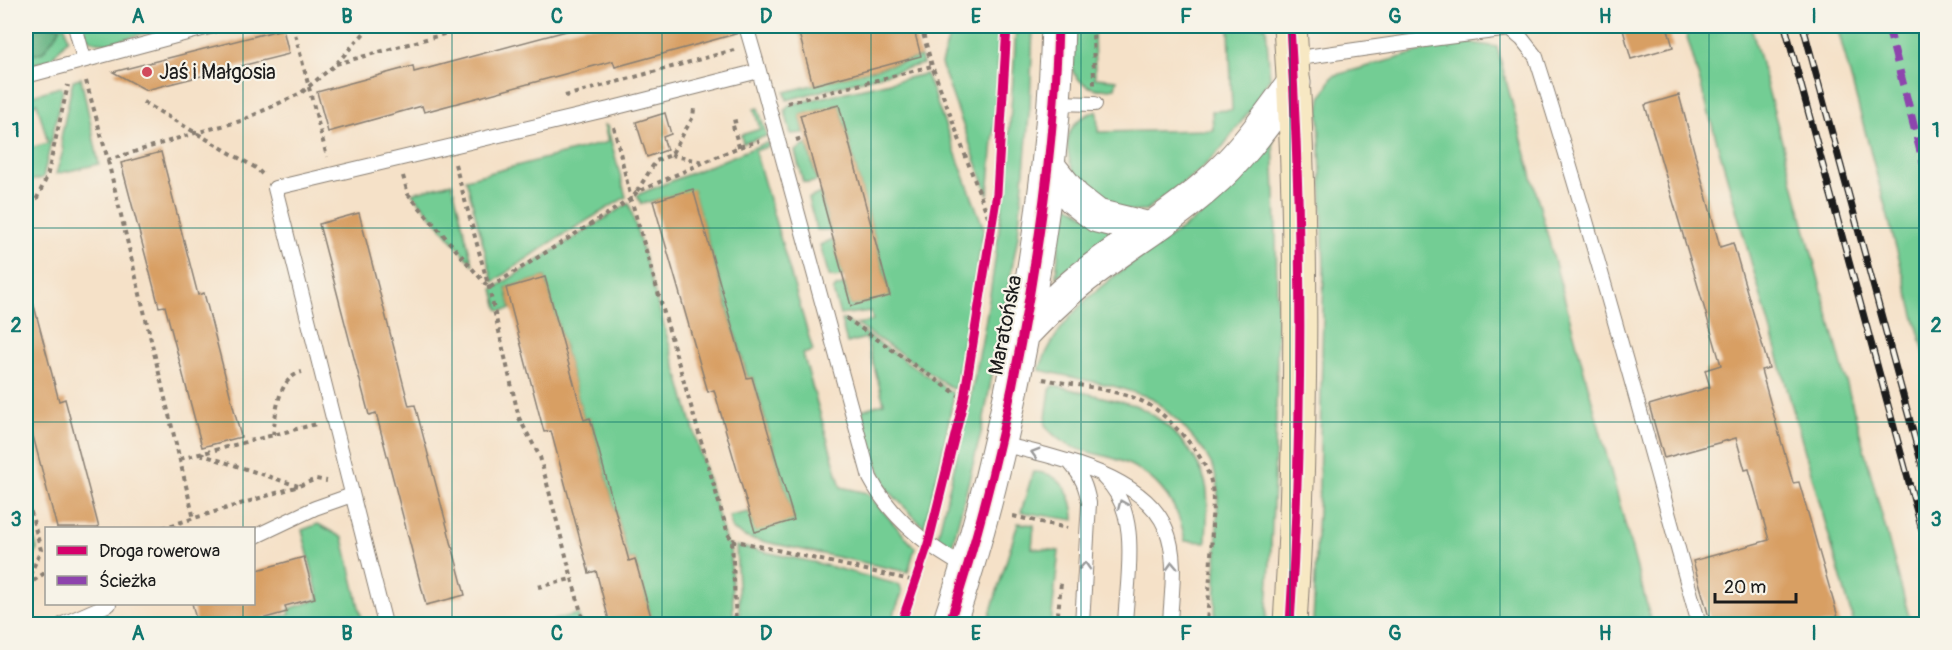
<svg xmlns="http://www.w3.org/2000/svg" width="1952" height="650" viewBox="0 0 1952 650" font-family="Pangolin,sans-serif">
<rect width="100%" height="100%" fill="#f7f3e8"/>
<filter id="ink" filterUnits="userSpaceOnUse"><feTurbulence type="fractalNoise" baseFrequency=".0167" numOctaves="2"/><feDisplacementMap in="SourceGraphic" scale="12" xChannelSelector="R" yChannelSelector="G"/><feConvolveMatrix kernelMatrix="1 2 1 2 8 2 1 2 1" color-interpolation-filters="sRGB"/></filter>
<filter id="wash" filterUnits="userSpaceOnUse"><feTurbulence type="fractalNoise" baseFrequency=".008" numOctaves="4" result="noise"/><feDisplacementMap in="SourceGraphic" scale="24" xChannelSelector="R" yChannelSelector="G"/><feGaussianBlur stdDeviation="1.35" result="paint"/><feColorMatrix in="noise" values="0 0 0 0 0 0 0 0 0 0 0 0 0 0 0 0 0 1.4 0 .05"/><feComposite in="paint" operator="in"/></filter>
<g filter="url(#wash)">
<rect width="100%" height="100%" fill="#f5e1c8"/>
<path fill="#73cd94" stroke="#487458" stroke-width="1.5" d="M26 26H65L68 39 50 60 26 66Z
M81 26H171L108 43 95 42 83 35Z
M952 26H999L997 98 988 195 941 64Z
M1016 26H1033L1030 105 1018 236 982 429 951 550 937 540C952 476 968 411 981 346 1001 240 1011 133 1016 26Z
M1075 26H1094L1095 78 1117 80 1115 88C1097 92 1083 88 1073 72Z
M1229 26H1266L1270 78 1253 106 1221 149 1198 172 1146 210C1136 213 1130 211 1120 208 1112 205 1100 204 1094 199 1067 174 1050 124 1097 111L1098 132 1213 130 1212 111 1232 110Z
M1684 26H1751L1911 624H1854Z
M1837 26H1926V360Z
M1472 43 1497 47 1652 624H1313L1319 486 1324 269 1319 112 1321 98 1333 76 1445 45Z
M921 57 923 64 787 100 785 92Z
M926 74 984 229 955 390 856 324 873 321 870 311 840 315 833 291 836 287 845 284 851 306 890 295 839 105 800 115 804 133 791 134 785 111 789 105Z
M81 78 99 164 56 174 63 151 61 138 73 80Z
M60 87 63 89 43 178 26 182V149L48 143 37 103 26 106V97Z
M758 108 767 136 743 143 741 135 760 129 754 109Z
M604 125 607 126 626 197 550 243 493 282 466 179 608 142Z
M1273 138C1280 299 1278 463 1266 624H1235V622L1215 621 1218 487 1214 469 1204 451 1180 423 1152 398 1113 386 1039 370C1068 289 1151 257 1212 206 1236 186 1255 164 1273 138Z
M768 142 769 146 755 151 813 351 803 354 841 487 867 493 915 548 908 572 747 538 732 529 729 516 749 512 755 531 794 520 753 377 748 378 693 190 641 204 637 195Z
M807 144 817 181 809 183 803 182 795 151Z
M452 183 473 265 412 193Z
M820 193 830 230H817L808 199Z
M1063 202 1117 233 1056 277Z
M629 203 726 543 730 545 734 624H653L635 559 629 560 590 418 584 420 545 277 506 288 511 309 501 311 498 309 493 289Z
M833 239 843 276 835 278 829 276 820 245Z
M841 320H845L954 394 941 460 924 527 887 489 875 460 862 410 884 403 866 338 847 343Z
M1053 385 1135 405C1166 419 1198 452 1206 485 1210 503 1206 524 1206 542L1185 541C1178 498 1151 469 1109 457 1082 450 1063 449 1045 425L1050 390Z
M1033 472C1060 471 1074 496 1074 520L1021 512Z
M26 510 37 549 26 573Z
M1018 523 1034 525 1032 548 1059 551 1051 624H987Z
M318 524 343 538 363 624H262V622L290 614 289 609 319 599 302 530Z
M736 546 813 562 900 585 902 593 890 624H740Z
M578 614 581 624H536Z"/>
<path fill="#5eb07e" stroke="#3d664d" stroke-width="1.5" d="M26 26H59L60 29 43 52 26 57Z"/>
<g id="blocks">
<path fill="#d89f64" d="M585 26H737L739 33 615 67 613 61 424 112 422 106 328 132 317 92 413 66 414 72Z
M797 26H913L921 56 813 85Z
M1622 26H1667L1673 47 1631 59Z
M283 29 289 54 146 90 113 72Z
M1679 95 1720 247 1733 243 1769 368 1761 370 1793 483 1799 482 1840 624H1711L1693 561 1769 540 1749 469 1745 470 1736 438 1664 458 1649 405 1710 387 1705 370 1721 365 1645 105Z
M839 105 890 296 851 306 800 115Z
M665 113 671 134 663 137 667 150 647 157 636 122Z
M161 152 198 295 204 293 241 437 202 447 165 306 159 307 121 163Z
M693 189 747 378 752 377 794 520 755 532 714 390 708 392 653 201Z
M359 213 409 406 415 405 465 595 426 605 376 413 369 415 319 224Z
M545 277 584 420 590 418 629 561 635 559 653 624H610L596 571 589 573 551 431 544 432 506 288Z
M33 302 59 401 65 399 99 528H57L26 409V303Z
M304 557 315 598 285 606 287 612 258 620 260 624H197L192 603H254V571Z"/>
</g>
</g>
<g filter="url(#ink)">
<use href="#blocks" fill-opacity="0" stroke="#887e72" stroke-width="1.5"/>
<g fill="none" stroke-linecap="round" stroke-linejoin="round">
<defs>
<path id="service" d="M75 26 84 59
M746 26 759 71
M1292 59 1439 38 1510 29 1522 39 1536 57C1596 245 1646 435 1699 624
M26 76 213 26
M1055 103 1095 104
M1000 444C1051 456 1144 474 1166 529 1178 558 1171 594 1170 624
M1071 464C1082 476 1086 487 1089 503L1082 624
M1104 478C1142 512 1127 578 1125 624
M254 537 315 508 352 495
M63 624 109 604
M385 624 275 188 609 109 759 71 870 478C891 518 928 547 967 568"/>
<path id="tertiary" d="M1049 167 1074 198 1097 216 1150 229
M1022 335C1039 317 1056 300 1075 284 1118 248 1167 222 1208 185 1242 156 1267 119 1294 83
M949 624C980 532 1003 438 1021 342 1041 237 1055 132 1058 26"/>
<path id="secondary" d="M1290 624C1303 426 1303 224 1290 26"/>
</defs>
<use href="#service" stroke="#887e72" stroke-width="16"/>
<use href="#tertiary" stroke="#887e72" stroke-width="35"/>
<use href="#secondary" stroke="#887e72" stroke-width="35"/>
<path stroke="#887e72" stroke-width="4" stroke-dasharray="4.5 4.5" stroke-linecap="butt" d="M293 26 327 157
M921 26 932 66 992 227
M1093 26 1094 85
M336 64 473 26
M86 81 108 160 195 133 241 121 301 93 336 64 366 31 365 26
M565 96 734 50
M143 102 256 168 262 174
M787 103 932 66
M737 121 732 122 739 147
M614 127 631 199 728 534 732 540 736 624
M796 140 805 137
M671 155 703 162
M108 161 194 519
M455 164 489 288 519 418 540 457 584 624
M403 176 408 194 489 288 631 199 637 192 739 147 759 141
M637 191 656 161 671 155 693 117 694 109
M26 214 37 198 47 177 68 85
M846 318 964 399
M1043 379C1074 385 1107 388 1137 399 1153 405 1166 417 1177 429 1190 442 1204 460 1210 478 1214 491 1213 506 1212 519 1212 554 1209 589 1207 624
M273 435C276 414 277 378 302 372
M200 454 298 486
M180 459 316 424
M26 494 41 550 26 584
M1013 516 1067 528
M162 528 299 486 316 479 327 481
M732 540 915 581
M26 586 46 572
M538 587 571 579
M1057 624 1061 583"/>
<use href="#service" stroke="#fff" stroke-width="14"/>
<use href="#tertiary" stroke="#fff" stroke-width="33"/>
<use href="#secondary" stroke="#f7e8c3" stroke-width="33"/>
<defs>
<path id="rail" d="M1785 26 1926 545
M1803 26 1926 480"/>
</defs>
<use href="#rail" stroke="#1c1c1c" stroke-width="7"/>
<use href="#rail" stroke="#f7f3e8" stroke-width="4.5" stroke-dasharray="14" stroke-linecap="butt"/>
<path stroke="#8e44ad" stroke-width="8" stroke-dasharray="15 8" stroke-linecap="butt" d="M1888 26 1926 173"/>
<defs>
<path id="cycleway" d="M901 624 928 544 964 399 997 193 1007 26
M949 624C980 532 1003 438 1021 342 1041 237 1055 132 1058 26
M1290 624C1303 426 1303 224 1290 26"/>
</defs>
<use href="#cycleway" stroke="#f7f3e8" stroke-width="13"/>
<use href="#cycleway" stroke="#d6006c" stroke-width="9"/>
</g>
<defs><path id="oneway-chevron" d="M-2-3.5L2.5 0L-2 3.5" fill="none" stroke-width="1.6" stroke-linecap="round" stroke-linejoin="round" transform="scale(1.5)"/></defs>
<g stroke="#999">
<use href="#oneway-chevron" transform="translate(1035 453) rotate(-164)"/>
<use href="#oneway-chevron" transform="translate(1122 504) rotate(-113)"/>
<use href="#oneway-chevron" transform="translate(1085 566) rotate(-86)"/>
<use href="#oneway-chevron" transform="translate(1172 566) rotate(-92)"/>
</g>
</g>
<path fill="none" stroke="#0f766e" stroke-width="1.5" stroke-opacity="0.55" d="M243 26V528M452 26V624M662 26V624M871 26V624M1081 26V624M1290 26V624M1500 26V624M1709 26V624M26 228H1926M26 422H1926M243 604V624"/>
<circle fill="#d1495b" stroke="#f7f3e8" stroke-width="2" cx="147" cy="72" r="6"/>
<g text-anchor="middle" stroke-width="4.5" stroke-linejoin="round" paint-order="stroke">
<g font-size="21" fill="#1c1c1c" stroke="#f7f3e8" text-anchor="start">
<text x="159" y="79">Jaś i Małgosia</text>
</g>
<g font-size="21" fill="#1c1c1c" stroke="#f7f3e8">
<text transform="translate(1005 325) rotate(-79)" y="7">Maratońska</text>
</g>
</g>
<rect width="1952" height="650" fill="none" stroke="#f7f3e8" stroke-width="66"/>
<rect x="45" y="527" width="210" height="78" fill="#f7f3e8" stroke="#9f9d96" stroke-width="1.5"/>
<rect x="57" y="546" width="30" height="9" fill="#d6006c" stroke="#9f9d96" stroke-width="1.5"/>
<text x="99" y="557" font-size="18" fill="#1c1c1c">Droga rowerowa</text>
<rect x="57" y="576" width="30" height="9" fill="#8e44ad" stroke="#9f9d96" stroke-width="1.5"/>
<text x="99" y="587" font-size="18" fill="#1c1c1c">Ścieżka</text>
<path d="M1715 593v9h81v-9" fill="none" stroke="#1c1c1c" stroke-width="3"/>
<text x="1724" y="593" font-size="18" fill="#1c1c1c" stroke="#f7f3e8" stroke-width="4.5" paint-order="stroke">20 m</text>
<rect x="33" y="33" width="1886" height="584" fill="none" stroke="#0f766e" stroke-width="2"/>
<g font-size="20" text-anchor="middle" font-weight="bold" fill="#0f766e">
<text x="138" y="23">A</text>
<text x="347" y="23">B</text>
<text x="557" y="23">C</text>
<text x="766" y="23">D</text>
<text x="976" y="23">E</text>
<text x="1186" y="23">F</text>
<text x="1395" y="23">G</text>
<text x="1605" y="23">H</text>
<text x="1814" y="23">I</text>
<text x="16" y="137">1</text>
<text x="1936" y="137">1</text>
<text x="16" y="332">2</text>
<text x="1936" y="332">2</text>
<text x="16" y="526">3</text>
<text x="1936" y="526">3</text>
<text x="138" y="640">A</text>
<text x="347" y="640">B</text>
<text x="557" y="640">C</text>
<text x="766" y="640">D</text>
<text x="976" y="640">E</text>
<text x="1186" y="640">F</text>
<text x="1395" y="640">G</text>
<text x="1605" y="640">H</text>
<text x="1814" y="640">I</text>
</g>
</svg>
